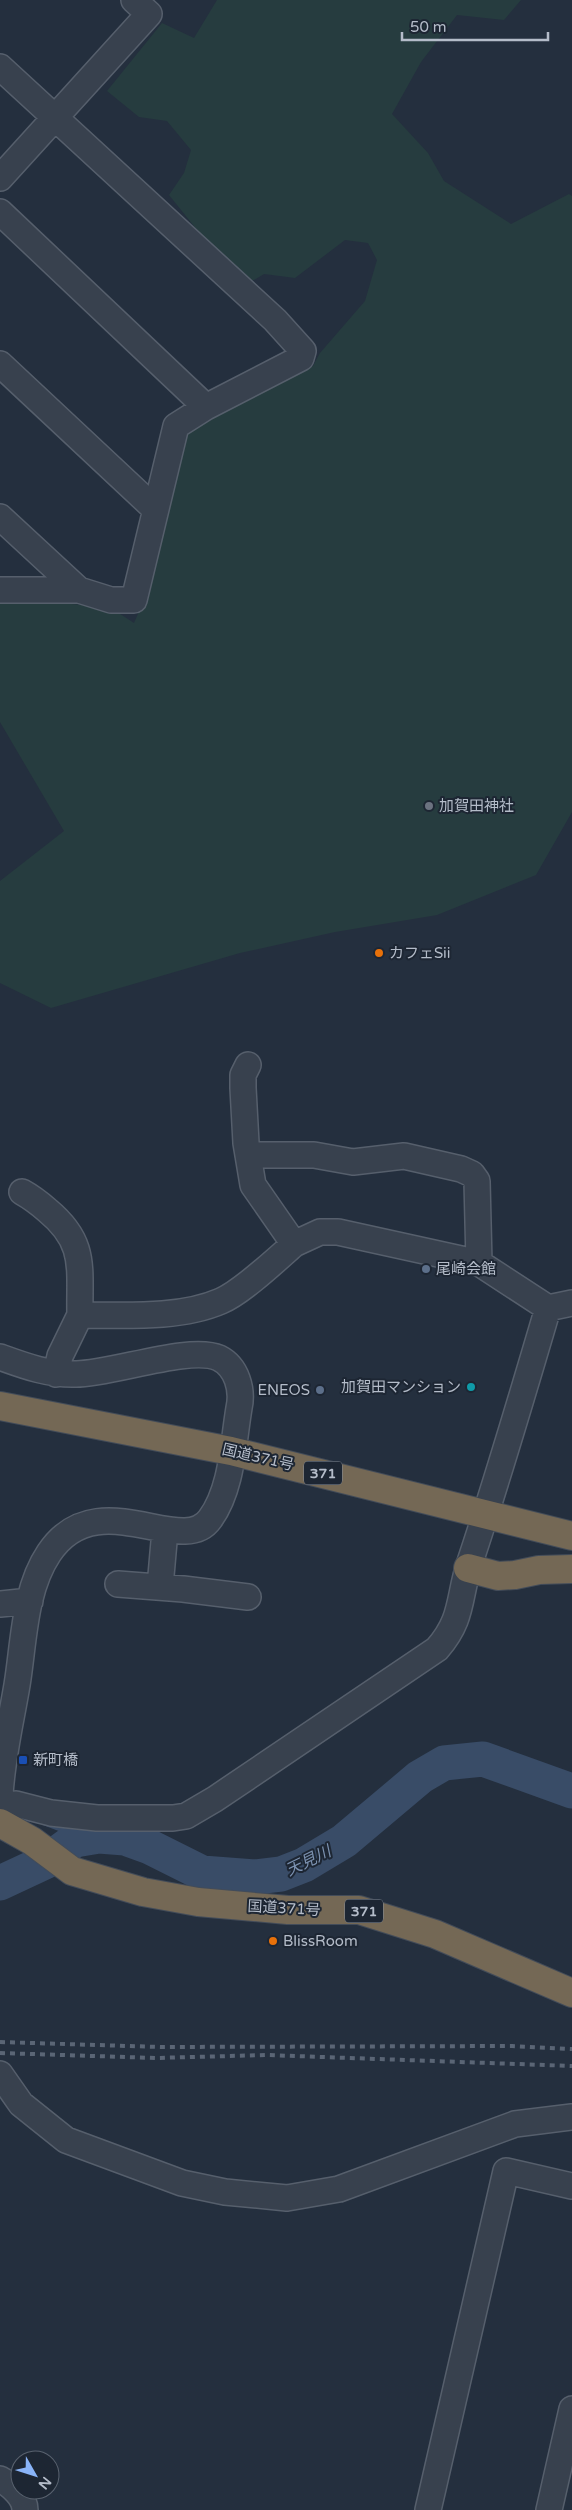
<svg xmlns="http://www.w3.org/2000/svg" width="572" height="2510" viewBox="0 0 572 2510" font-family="'Varela Round','Noto Sans JP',sans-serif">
<rect width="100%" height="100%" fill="#242f3e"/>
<path fill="#263c3f" d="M217 0H521L504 20 457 15 421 62 392 114 428 153 444 181 511 224 569 194 572 196V812L536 875 437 915 335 932 240 953 51 1008 0 983V881L64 831 0 722V602H53L111 608 134 623 150 586 182 440 193 427 313 366 320 353 365 301 377 260 368 243 345 240 295 278 264 274 254 280 244 281 214 251 169 195 184 173 191 150 167 121 139 117 107 91 162 23 194 38Z"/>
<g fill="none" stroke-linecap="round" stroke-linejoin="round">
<path stroke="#394c67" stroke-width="5.5" d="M45 1823 69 1832 99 1836"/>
<path stroke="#394c67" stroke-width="35" d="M0 1883 45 1862 75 1840 99 1836 125 1838 150 1847 202 1873 255 1877 281 1874 304 1865 344 1841 420 1777 444 1763 483 1759 572 1791"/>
<defs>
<path id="minor" d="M0 67 275 320 303 351 301 358 206 407 176 426 134 600H111L79 590H0
M0 178 149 14 134 0
M0 212 206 407
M0 364 155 509
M0 517 79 590
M248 1155H314L353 1162 404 1156 461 1169 472 1174 477 1181 479 1263
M22 1192C31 1197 39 1203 47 1210 87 1243 79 1267 80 1315
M294 1244 320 1232H338L479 1263 548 1308
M0 1357C25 1366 49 1375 76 1374 112 1374 190 1345 219 1358 237 1367 243 1390 239 1408 233 1444 232 1489 210 1519 182 1559 97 1481 49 1553 24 1590 24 1642 17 1685 11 1721 2 1758 0 1795
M56 1374 60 1356 80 1315C124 1315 180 1319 221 1301 242 1292 276 1260 294 1244L253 1185 246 1143 243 1088V1075L248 1065
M118 1584 183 1589 248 1597
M160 1587 165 1530
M0 1604 30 1601
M0 1808 16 1804 51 1813 97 1818H173L186 1816 215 1799 437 1649C464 1618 458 1598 470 1562 498 1478 523 1393 548 1308L572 1303
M0 2074 21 2104 66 2140 182 2183 225 2192 287 2198 339 2189 515 2124 572 2117
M0 2479C11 2485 25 2497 25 2510
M428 2510 506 2171 572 2186
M549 2510 572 2409"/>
<path id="highway" d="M0 1406 231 1451 572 1536
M468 1568 498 1576 515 1575 539 1570 572 1569
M0 1823 32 1841 72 1871 143 1892 198 1902 288 1910H359L435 1934 572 1993"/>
</defs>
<use href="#minor" stroke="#565f6c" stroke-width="28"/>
<use href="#highway" stroke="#434c59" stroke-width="30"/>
<use href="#minor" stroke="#38414e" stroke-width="25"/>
<use href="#highway" stroke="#746855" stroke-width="28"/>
<path stroke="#5a6575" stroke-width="4" stroke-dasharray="5 5" stroke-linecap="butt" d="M0 2042 160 2047 512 2046 572 2049
M0 2053 156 2058 267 2055 572 2066"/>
</g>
<circle fill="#6b7280" stroke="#1d2633" stroke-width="2" cx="429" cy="806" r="5"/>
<g fill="#e8710a" stroke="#1d2633" stroke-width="2">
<circle cx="379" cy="953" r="5"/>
<circle cx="273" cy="1941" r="5"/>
</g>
<g fill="#5c6f8a" stroke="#1d2633" stroke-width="2">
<circle cx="426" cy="1269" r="5"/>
<circle cx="320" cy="1390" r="5"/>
</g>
<circle fill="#0f9aa8" stroke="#1d2633" stroke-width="2" cx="471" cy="1387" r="5"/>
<rect fill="#1a4fb4" stroke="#1d2633" stroke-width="2" x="18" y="1755" width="10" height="10" rx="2.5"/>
<g text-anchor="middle" stroke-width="4" stroke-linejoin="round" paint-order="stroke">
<g fill="#1d2633" stroke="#878f9c" stroke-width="1">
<rect x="304" y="1461.5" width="38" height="23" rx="4"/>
<rect x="345" y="1899.5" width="38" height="23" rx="4"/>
</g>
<g font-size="14" font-weight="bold" fill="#b4bcc9">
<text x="323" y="1478">371</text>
<text x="364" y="1916">371</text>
</g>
<g font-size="15" fill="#b4bcc9" stroke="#1d2633" text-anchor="start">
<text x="439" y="811">加賀田神社</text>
<text x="389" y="958">カフェSii</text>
<text x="436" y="1274">尾崎会館</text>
<text x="461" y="1392" text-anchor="end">加賀田マンション</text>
<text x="310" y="1395" text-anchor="end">ENEOS</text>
<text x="33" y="1765">新町橋</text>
<text x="283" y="1946">BlissRoom</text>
</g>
<g font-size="15" fill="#b4bcc9" stroke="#1d2633">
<text transform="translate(258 1457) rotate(13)" y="5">国道371号</text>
<text transform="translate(284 1908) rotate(3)" y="5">国道371号</text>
</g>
<g font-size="16" font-style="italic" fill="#7c92b1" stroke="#1d2633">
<text transform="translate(308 1860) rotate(-26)" y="6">天見川</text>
</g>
</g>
<g transform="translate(35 2475) rotate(129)"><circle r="24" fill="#1d2633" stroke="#59626f"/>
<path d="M0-4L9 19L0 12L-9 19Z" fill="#8ab4f8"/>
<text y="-8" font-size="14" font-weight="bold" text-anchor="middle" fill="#b4bcc9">N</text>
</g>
<path d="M402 32v8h146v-8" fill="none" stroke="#b4bcc9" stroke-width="2.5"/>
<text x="410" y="32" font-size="15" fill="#b4bcc9" stroke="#1d2633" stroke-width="4" paint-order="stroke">50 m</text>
</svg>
